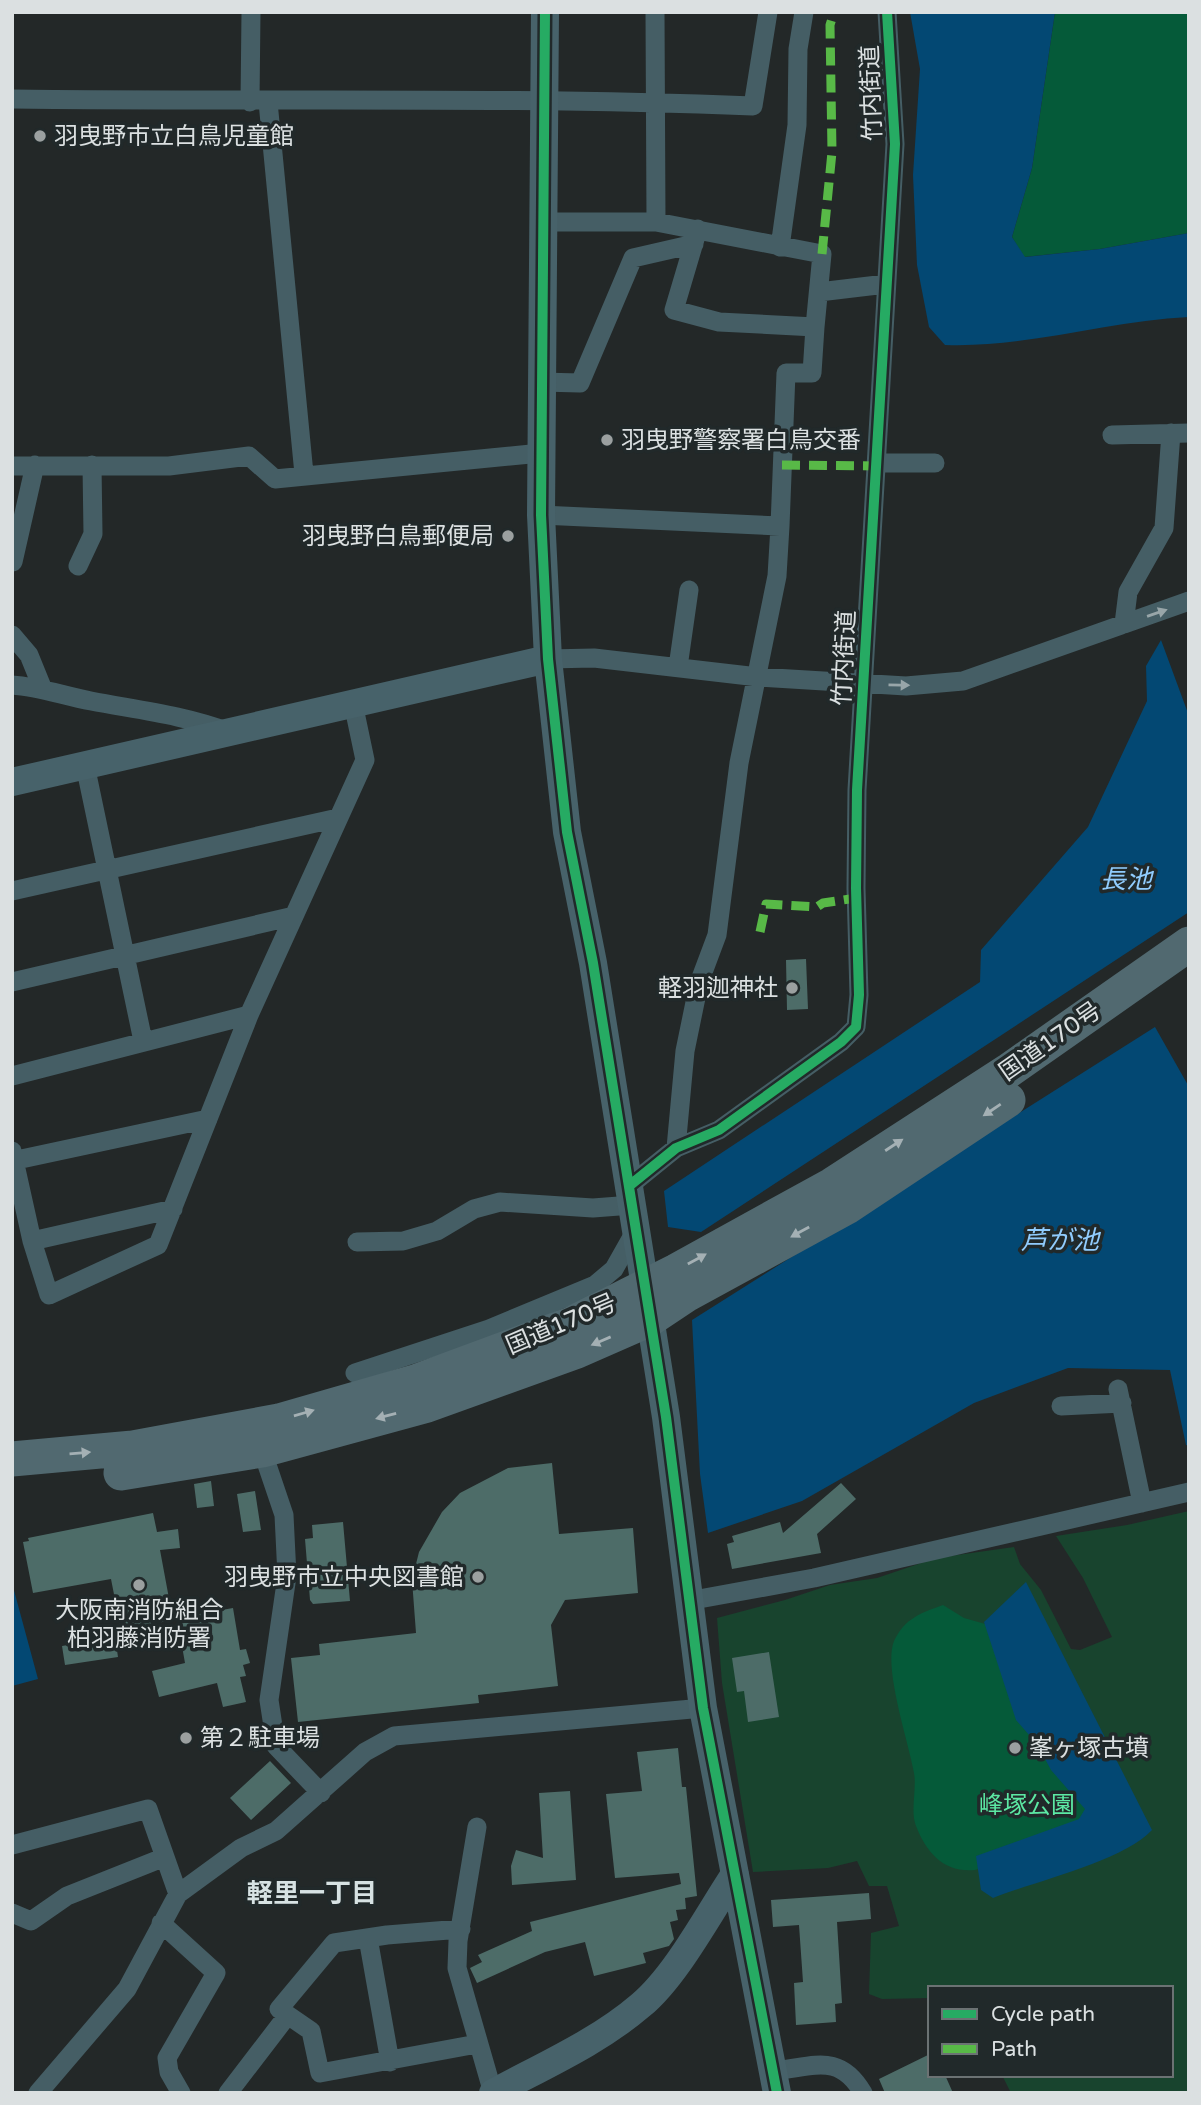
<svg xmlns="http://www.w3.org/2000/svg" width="1201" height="2105" viewBox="0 0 1201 2105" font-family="'Varela Round','Noto Sans JP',sans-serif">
<rect width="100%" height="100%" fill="#232828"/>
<path fill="#18442e" d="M1189 1511V2093H1011L1002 2075H1171V1988H930V1998L882 1999 869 1994 871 1933 899 1926 887 1886H869L857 1861 828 1868 753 1872 722 1683 717 1618 785 1600 830 1585 877 1578 936 1558 1014 1547 1020 1564 1041 1590 1071 1649 1080 1650 1112 1637 1083 1578 1056 1536 1127 1525Z"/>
<path fill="#055a39" d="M1055 12H1189V233L1100 249 1024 257 1012 237 1032 168Z
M943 1605 964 1618 996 1627 1102 1831 975 1870C945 1873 927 1854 916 1826 910 1811 917 1789 914 1773 909 1743 883 1668 894 1641 905 1618 921 1613 943 1605Z"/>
<path fill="#034873" d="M910 12H1055L1032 168 1012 237 1025 257 1100 249 1189 233V317C1107 321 1027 348 945 345L929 327 917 265 913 175 920 69Z
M1161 640 1189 716V912L701 1232 668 1227 664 1191 980 982 981 950 1088 827 1147 701 1146 666Z
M1155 1027 1189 1087V1446L1186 1445 1170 1370 1068 1368 974 1403 802 1501 708 1533 700 1474 692 1320Z
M1026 1582 1152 1830C1122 1862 1035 1881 993 1898L981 1890 976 1856 1079 1819 1085 1809 1051 1770 1037 1744 1016 1720 984 1622Z
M12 1583 38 1679 12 1686Z"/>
<path fill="#4d6c68" d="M806 959 808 1009 787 1010 786 960Z
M552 1463 559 1534 633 1528 638 1593 565 1600 551 1625 558 1686 478 1695 479 1703 298 1722 291 1658 320 1655 319 1644 416 1633 412 1580 419 1552 442 1512 460 1493 508 1468Z
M211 1481 214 1506 197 1508 194 1484Z
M841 1483 856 1499 817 1534 821 1553 732 1569 727 1544 734 1542 732 1536 780 1522 783 1533Z
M255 1491 261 1530 243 1532 237 1494Z
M153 1513 157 1532 178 1529 180 1548 160 1550 173 1620 121 1630 111 1579 33 1593 23 1542 29 1541 28 1538Z
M343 1522 350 1601 313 1604 310 1600 305 1539 313 1538 312 1525Z
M233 1608 240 1650 246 1649 250 1663 243 1665 246 1676 240 1677 246 1702 223 1707 217 1683 159 1697 152 1671 185 1663 177 1618Z
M115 1637 118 1657 65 1665 62 1646Z
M769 1652 779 1717 748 1722 744 1691 737 1692 732 1658Z
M678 1748 682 1787H686L697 1896 685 1898 686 1909 676 1910 678 1920 670 1922 674 1939 669 1946 643 1953 646 1963 594 1976 585 1942 545 1952 477 1983 470 1968 482 1962 478 1955 532 1931 530 1922 681 1884 679 1873 615 1878 606 1794 642 1791 637 1752Z
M270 1761 291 1783 251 1820 230 1798Z
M570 1791 576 1880 512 1885 511 1866 516 1850 543 1858 539 1793Z
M869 1893 871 1919 837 1922 842 2003 835 2004 836 2022 796 2025 794 1983 803 1982 799 1925 773 1927 771 1900Z
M930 2054V2075H945L953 2093H885L879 2079Z"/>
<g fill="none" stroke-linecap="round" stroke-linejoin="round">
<path stroke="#455e65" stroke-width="19" d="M655 12 656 222
M12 99C259 102 506 96 753 106L768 12
M250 102 251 12
M268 102 304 474
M541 222H656L822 254 815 327
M780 247 797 125 798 49 804 12
M819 292 886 284
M541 382 580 383 633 258 694 244
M1112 435 1189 433
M876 463H935
M12 466H169L249 456 275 479 541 453
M541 515 780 526 786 373H812L815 327 719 322 674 310 698 229
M13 562 35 465
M78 566 93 534 92 465
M1124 624 1128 592 1164 528 1171 433
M12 635 29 655 42 687
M548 659 594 658 758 677 906 686 963 681 1189 601
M678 667 689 590
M12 685C40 687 64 696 91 701 138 710 184 715 229 732
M85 765 143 1041
M12 891 338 818
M12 982 294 916
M12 1076 249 1015
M676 1148 685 1051 699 983 717 935 739 763 777 576 780 526
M12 1151 32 1241 49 1295 158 1245 249 1015 365 760 353 703
M12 1161 208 1119
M629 1186 676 1148 719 1130 841 1042 856 1027 859 995 856 888 857 790 895 144 887 12
M32 1241 173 1209
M357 1242 403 1241 437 1231 474 1209 500 1202 593 1208 632 1205
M355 1373 489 1329 595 1285 614 1269 636 1230
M1118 1389 1142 1503
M1061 1406 1122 1403
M262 1450 284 1515 287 1576 269 1700 276 1746 321 1793
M688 1601 814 1578 1189 1492
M477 1827 458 1941 457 1968 493 2093
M12 1845 148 1809 178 1894
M12 1913 31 1921 67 1896 165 1857
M161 1923 216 1973 167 2058 169 2072 181 2093
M461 1929 387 1935 334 1943 279 2009 311 2031 320 2073 477 2044
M368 1938 390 2062
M773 2071C814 2067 839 2052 863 2093
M38 2093 127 1989 178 1894 241 1848 276 1831 365 1752 394 1736 703 1708
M228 2093 287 2016"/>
<path stroke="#47626a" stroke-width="28" d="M545 12 541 515 548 659 567 832 593 963 666 1417 703 1708 777 2093
M12 782 548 659
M493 2093C543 2066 598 2042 641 2005 676 1976 709 1913 735 1874"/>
<path stroke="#516970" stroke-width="35" d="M12 1459 133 1448 279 1421 418 1381 569 1325 676 1271 832 1185 1008 1071 1189 944
M121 1473 262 1450 427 1405 577 1351 650 1319 686 1295 847 1207 1008 1100"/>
<path stroke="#58b947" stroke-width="9" stroke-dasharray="18 9" stroke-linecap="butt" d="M822 254 832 152 830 25 834 12
M782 465 875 466
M760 932 766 904 817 907 823 903 856 898"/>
<defs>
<path id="cycleway" d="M545 12 541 515 548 659 567 832 593 963 666 1417 703 1708 777 2093
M629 1186 676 1148 719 1130 841 1042 856 1027 859 995 856 888 857 790 895 144 887 12"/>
</defs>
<use href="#cycleway" stroke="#21292a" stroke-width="15"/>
<use href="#cycleway" stroke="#26ab63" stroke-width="10"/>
</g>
<defs><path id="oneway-solid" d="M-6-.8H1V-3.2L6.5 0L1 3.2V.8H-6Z" transform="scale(1.75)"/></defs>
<g fill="#98a6a9">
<use href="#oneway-solid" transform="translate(1157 613) rotate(-19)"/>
<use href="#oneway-solid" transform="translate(899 685) rotate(1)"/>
</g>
<g fill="#a4b0b4">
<use href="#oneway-solid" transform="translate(992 1110) rotate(146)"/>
<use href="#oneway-solid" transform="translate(894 1145) rotate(-33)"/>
<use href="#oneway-solid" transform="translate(800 1232) rotate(151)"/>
<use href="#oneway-solid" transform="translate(697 1259) rotate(-29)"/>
<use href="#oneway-solid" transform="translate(601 1341) rotate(157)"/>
<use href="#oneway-solid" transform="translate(304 1413) rotate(-16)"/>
<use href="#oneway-solid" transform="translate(386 1416) rotate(165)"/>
<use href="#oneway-solid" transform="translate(80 1453) rotate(-5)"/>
</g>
<g fill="#9ba0a0" stroke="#21292a" stroke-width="2.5">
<circle cx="40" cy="136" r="7"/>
<circle cx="607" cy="440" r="7"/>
<circle cx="508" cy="536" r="7"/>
<circle cx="792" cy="988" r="7"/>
<circle cx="478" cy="1577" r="7"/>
<circle cx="139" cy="1585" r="7"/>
<circle cx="186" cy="1738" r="7"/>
<circle cx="1015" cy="1748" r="7"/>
</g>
<g text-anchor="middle" stroke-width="7" stroke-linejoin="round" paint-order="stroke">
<g font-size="24" fill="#dbe0e1" stroke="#21292a">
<text transform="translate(871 93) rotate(-92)" y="8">竹内街道</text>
<text transform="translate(844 658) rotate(-87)" y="8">竹内街道</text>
<text transform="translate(1050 1041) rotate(-35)" y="8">国道170号</text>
<text transform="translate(561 1324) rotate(-23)" y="8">国道170号</text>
</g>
<g font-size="24" fill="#dbe0e1" stroke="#21292a" text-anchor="start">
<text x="54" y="144">羽曳野市立白鳥児童館</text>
<text x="621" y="448">羽曳野警察署白鳥交番</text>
<text x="494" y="544" text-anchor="end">羽曳野白鳥郵便局</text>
<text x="778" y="996" text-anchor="end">軽羽迦神社</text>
<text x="464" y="1585" text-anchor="end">羽曳野市立中央図書館</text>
<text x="139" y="1618" text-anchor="middle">大阪南消防組合<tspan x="139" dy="28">柏羽藤消防署</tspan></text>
<text x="200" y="1746">第２駐車場</text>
<text x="1029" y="1756">峯ヶ塚古墳</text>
</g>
<g font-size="24" fill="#5ce9a4" stroke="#21292a">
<text x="1027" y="1813">峰塚公園</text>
</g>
<g font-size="26" font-style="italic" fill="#90ccfe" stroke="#21292a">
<text x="1126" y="888">長池</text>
<text x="1060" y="1249">芦が池</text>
</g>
<g font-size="26" font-weight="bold" fill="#d7e2e3" stroke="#21292a">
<text x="312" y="1902">軽里一丁目</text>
</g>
</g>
<rect width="1201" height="2105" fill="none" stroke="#dbe0e1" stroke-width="28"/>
<rect x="928" y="1986" width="245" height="91" fill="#21292a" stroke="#6b7273" stroke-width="2"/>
<rect x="942" y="2009" width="35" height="10" fill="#26ab63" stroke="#6b7273" stroke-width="2"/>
<text x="991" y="2021" font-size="21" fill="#dbe0e1">Cycle path</text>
<rect x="942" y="2044" width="35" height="10" fill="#58b947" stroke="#6b7273" stroke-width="2"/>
<text x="991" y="2056" font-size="21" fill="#dbe0e1">Path</text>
</svg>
